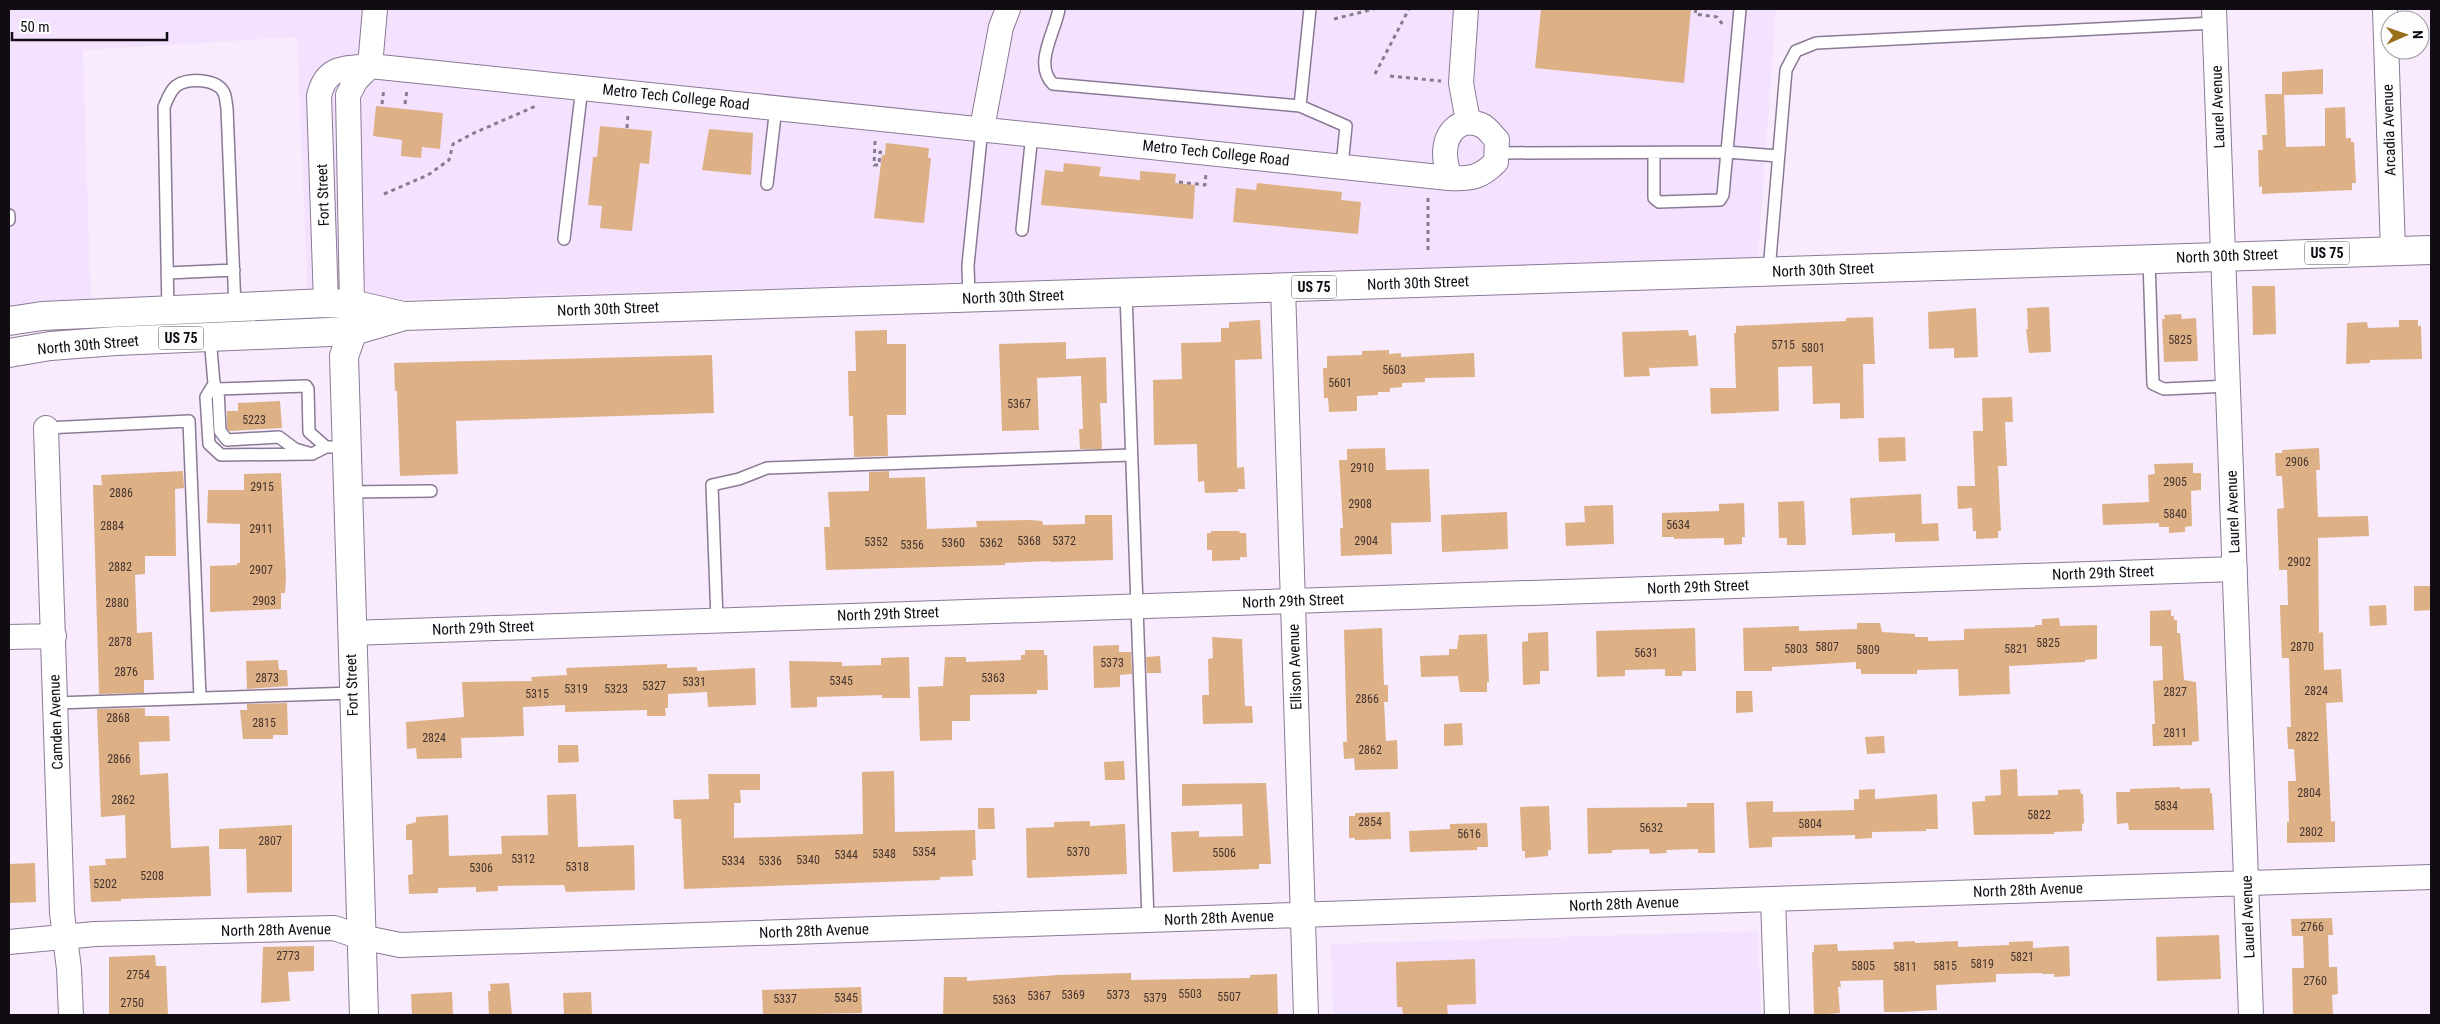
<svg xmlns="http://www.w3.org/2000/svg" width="2440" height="1024" viewBox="0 0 2440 1024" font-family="'Roboto Condensed',sans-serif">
<rect width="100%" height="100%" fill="#f7ebfd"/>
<path fill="#f4e1fe" d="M9 9H1776L1758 259 308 302 297 37 83 50 91 307 9 310Z
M1758 931 1761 1015H1333L1331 944Z"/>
<path fill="#deb086" d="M1541 9H1691L1684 83 1535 68Z
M2323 69V94L2284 95 2286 147 2325 146V108L2345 107 2346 138H2351V142H2354L2356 183H2352V190L2262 194V186L2259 187 2258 150H2263L2262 135H2267L2265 94H2282V72Z
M376 106 443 113 440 149 422 147 421 158 401 156 402 140 373 136Z
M600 126 652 131 649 164 640 163 632 231 600 228 602 206 588 205 593 157H597Z
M709 129 753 133 751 175 702 170Z
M886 143 929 148 928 158H931L924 223 874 218 882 155H885Z
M1064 163 1101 167 1099 176 1140 180V171L1176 174 1175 183 1195 185 1193 219 1041 205 1045 170 1063 172Z
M1257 183 1342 192 1341 200 1361 202 1358 234 1233 222 1236 188 1256 190Z
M2252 286H2275L2276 334 2253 335Z
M2049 307 2051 352 2029 353 2026 329H2028L2027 308Z
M1976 308 1978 357 1954 358V348L1929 349 1928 312Z
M2181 314 2182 319 2196 318 2198 361 2164 362 2162 319H2165L2164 315Z
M1873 317 1875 364H1863L1864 418 1840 419V403L1813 404 1812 366 1778 367 1779 411 1711 414 1710 388H1736L1734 333H1736V326L1846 321V318Z
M1260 320 1262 359 1235 360 1237 468 1244 467 1245 489H1238V492L1205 493 1204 481 1198 482 1197 444 1154 445 1153 380 1182 379 1181 343 1221 342V328H1229V322Z
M2399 320H2418V326H2421L2422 359 2370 360V363L2346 364 2347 323 2367 322 2368 328 2399 327Z
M887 330V344H906V415H887L888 456 854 457 853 416H849L848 371H856L855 331Z
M1688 330 1689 336 1696 335 1698 366 1649 368 1650 376 1624 377 1622 332Z
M1066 342V359L1106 357 1107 403H1100L1102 449H1080L1079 429H1083L1081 376 1037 378 1039 430 1002 431 999 344Z
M1389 350V354L1401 353V357L1474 353 1475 377 1425 378V382L1402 383V387L1390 388V392H1378V395L1357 396V411L1329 412 1328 398H1324L1323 368H1327V356L1362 355V351Z
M712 355 714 413 456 421 458 474 400 476 397 391H395L394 363Z
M2012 397 2013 422H2005L2007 466H1998L2001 531H1998V538L1976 539V531H1973L1972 508 1958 509 1957 486H1975L1973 431H1983L1982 398Z
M280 401 282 428 229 431 227 428V411H238V403Z
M1905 437 1906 461 1879 462 1878 438Z
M1385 448 1386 470 1429 469 1431 522 1391 523 1392 554 1341 556 1340 528H1343L1339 460H1347V449Z
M2319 448 2320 470H2316L2318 517 2368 516 2369 536 2318 538 2319 633 2323 632 2324 670 2341 669 2343 702 2326 703 2331 822 2335 821V842L2287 843V822H2289L2288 781H2296L2294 749H2288L2287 727H2291L2289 658H2282L2281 636 2280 605H2288L2287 570H2279L2277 509 2284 508 2282 476H2276L2275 453H2282V450Z
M2193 463V473H2201V490L2191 491 2192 526 2185 527V532L2169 533V527H2159V523L2103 525 2102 504 2149 502 2148 475 2155 474 2154 464Z
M183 471 184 488 175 489 176 556H145V574L135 575 137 633 152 632 154 680H144V693L99 694 93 485H102L101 475Z
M889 471V478L925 477 927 529 977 527 976 521 1029 520 1042 521 1043 525 1085 524V515H1112L1113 560 1050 562V561L1005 563V565L826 570 824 527H830L828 492 869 491V472Z
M281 473 286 577 285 593H281V609L210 612V566L237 565V563H240V524L207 523 208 490H244V474Z
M1921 494 1922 524 1938 523 1939 541 1895 542V533L1852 535 1850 498Z
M1804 501 1806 545H1787V538H1779L1778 502Z
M1744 503 1745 537H1742V544L1724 545V538L1674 539V537H1662V513L1719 511V504Z
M1613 505 1614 544 1566 546 1565 523 1585 522 1584 506Z
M1507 512 1508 549 1442 552 1441 515Z
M1211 531H1239L1240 533H1246L1247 557H1240V560L1212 561V550H1207V533H1211Z
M2414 586H2431V610L2414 611Z
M2386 605 2387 625 2370 626 2369 606Z
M2171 610V616H2174V620H2177V633H2180L2184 680 2196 682 2199 741 2192 742V745L2153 746 2152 724H2155L2153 681 2163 680 2162 646H2150V611Z
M2059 618 2060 626 2097 625V659L2085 660V662L2009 666 2010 694 1959 696 1958 669 1917 670V674H1861V669H1856V662L1772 667V671H1744L1743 628 1799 626V631L1857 629V623H1880L1882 632 1915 634V637H1928V641L1964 640V629L2035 627V625H2042V619Z
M1382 628 1384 685H1388V702H1384L1386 741 1397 740 1398 769 1355 770 1354 758 1344 759 1343 742H1347L1344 630Z
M1695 628 1696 671H1682V676H1665V669L1625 670V676L1597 677 1596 631Z
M1548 632 1549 671H1540V684L1523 685 1522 642 1528 641V633Z
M1487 634 1489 682H1487V692H1460L1458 676 1421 677 1420 656 1449 655V649H1457L1459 635Z
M1212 637 1242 639 1245 706H1252L1253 723 1203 724 1202 695H1209L1208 659 1213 658Z
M1119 645V652H1131L1132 674 1120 675V687L1094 688 1093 646Z
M1025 650H1044V655H1047L1048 690H1037V694L970 695V721H952V740L920 741 918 687 943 686 945 657H966V662L1021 660V655H1025Z
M1160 656 1161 673H1147L1146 657Z
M909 657 910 698H882V695L817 697V707L791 708 789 661 842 662V666L881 665V658Z
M278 660 279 670H287L288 686 247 689 246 661Z
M667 664V668L697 667V671L755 668 756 705 708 707 707 692 668 694V708H665L666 716H647V710L565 712V705L523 707 524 736 461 738 462 758 417 759 416 748 407 749 406 722 464 717 462 682 532 681 531 677 567 675 566 668Z
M1736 691H1752L1753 712 1736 713Z
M287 703 288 735H273V739H243L240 710H247V704Z
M145 708V716H169L170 741 139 742 140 775 168 773 171 848 209 846 211 896 121 899V901L91 902 89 866 106 865 105 859 126 858 125 815 101 817 97 709Z
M1462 723 1463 745 1444 746V724Z
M1884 736 1885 753 1867 754 1865 737Z
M558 745H578L579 762 558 763Z
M1124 761 1125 780H1105L1104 762Z
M2017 769 2018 796 2058 795V790L2080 789 2081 794H2083L2084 823 2082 824V831L2054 832V834L1974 835 1972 802 1985 801V796L2001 795 2000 770Z
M894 771 895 832 975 830 976 860H972L973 876 940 877V880L684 889 681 819H674L673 800 709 799 708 774H760V790H740L741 803H734V838L863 834 862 772Z
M1266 783 1271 864H1259V869L1173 872 1171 832 1199 831V837L1243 836 1242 804 1182 806V784Z
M2180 787V789L2210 788V793H2212L2214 830H2129L2128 823 2117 824 2116 792H2130V789Z
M1875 789V799L1937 794 1938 829H1926V831L1872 832V838L1855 839V835L1774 837 1772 838V847L1749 848 1746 802 1773 801V812L1854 810V799H1859V790Z
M576 794 578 847 634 845 635 890 566 892 564 885 498 886V891L476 892V887L438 888V893L409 894 408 875 413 874 412 840H406V825L416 822V817L448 815 449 856 502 854 501 836 548 835 547 795Z
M1687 803H1714L1715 853H1698V849L1666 850 1667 853 1650 854 1649 849 1612 850V853L1588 854 1587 808 1687 807Z
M1549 806 1551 850H1548V856L1525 858V851H1522L1520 807Z
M978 808H994L995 829H978Z
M1390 812 1391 839 1355 840V838H1349V816H1355V813Z
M1090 821V826L1125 824 1127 874 1027 878 1026 828 1054 827V822Z
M1487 823 1488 847H1477V850L1410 852 1409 831 1450 829V824Z
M292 825V892L247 893 246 849H219V829Z
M35 863 36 902 9 903V864Z
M2332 918 2333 935H2328L2329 967H2337L2338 994 2332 995 2333 1015H2293L2292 968H2304L2303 936H2292L2291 919Z
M2219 935 2221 979 2157 981 2156 937Z
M1915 941V943L1958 941V947L2009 945V942L2033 941V948L2069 946 2070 976 2054 977V974H2042V973L1996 974V982L1936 985 1937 1010 1900 1012H1884L1883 980 1840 981 1841 987H1838L1840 1013 1814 1015 1812 952H1814V945L1837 944 1838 951 1894 949 1893 942Z
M314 946V971L288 972 290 1001 261 1003 263 947Z
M155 955 156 966H166L168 1015H109V957Z
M1475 959 1476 1004 1447 1005 1448 1015H1403L1402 1007H1397L1396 962Z
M1131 973V980L1250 978V975L1277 974 1278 1015H943L944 977H967V981L1059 975Z
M509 983 512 1015H489L488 991H491L490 984Z
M861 987 862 1013 763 1015 762 990Z
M452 992 453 1015H412L411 994Z
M591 992 592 1015H564L563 993Z"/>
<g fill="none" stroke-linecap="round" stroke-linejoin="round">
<defs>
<path id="service" d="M1059 9C1055 33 1033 64 1053 84L1300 106 1346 126 1342 166
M1300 106 1310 9
M1497 153 1727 152 1778 156
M1654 153V198L1659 202 1720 200 1723 195 1740 9
M767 184 776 107
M9 215V220
M1022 230 1032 134
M564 239 582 87
M2149 259 2153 384 2164 389 2229 386
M1769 271 1786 70 1796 51 1816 43 2214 23
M167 273 234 270
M1126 293 1148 920
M969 298 968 265 982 128
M168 310 164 107C167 100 170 91 176 86 188 78 217 78 224 93 226 97 226 104 227 108L235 308
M210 337 214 384 218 389 220 431 227 440 279 437 295 449 312 454
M214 384 206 397 209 444 221 455 312 454 326 447
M218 389 306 386 308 389 309 432 326 447H332
M46 428 189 421 200 698
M348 492 431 491
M717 620 712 485 739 479 767 468 1131 455
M56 703 353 693"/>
<path id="minor" d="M1466 9 1461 83 1468 121
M2214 9 2251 1015
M2385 9 2393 251
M982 128 1001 27 1008 9
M1283 288 1306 1015
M326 303 319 96C326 66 343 69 370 66L1449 178C1471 179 1480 178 1496 162L1497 140C1493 136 1488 129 1483 126 1461 115 1445 132 1445 154 1445 162 1448 170 1449 178
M352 304 348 95 356 80 370 66 375 9
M46 428 62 913 69 969 71 1015
M351 633 2235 569
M9 637 54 636
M1773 899 1777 1015
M9 942 95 934 334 928 361 937 400 945 2431 877"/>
<path id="tertiary" d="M352 309 353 331 344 356 364 1015"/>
<path id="trunk" d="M9 321 42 316 326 303 352 304 403 316
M9 353 50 346 116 341 353 331 404 316 2431 250"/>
</defs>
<use href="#service" stroke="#8b7a95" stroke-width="14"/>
<use href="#minor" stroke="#8b7a95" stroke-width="26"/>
<use href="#tertiary" stroke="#8b7a95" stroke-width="30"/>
<use href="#trunk" stroke="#8b7a95" stroke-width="30"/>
<path stroke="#867d8b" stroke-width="3" stroke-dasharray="4 4" stroke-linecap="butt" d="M1696 9 1695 14 1717 17 1723 25
M1334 19 1374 9
M1375 74 1409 9
M1390 76 1441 81
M382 104 384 88
M405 104 407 90
M627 128 628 114
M875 141 874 165H879L880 152H883
M1179 182 1205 185 1206 173
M384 194 428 175 449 160 453 144 474 133 536 106
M1428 198V250"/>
<use href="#service" stroke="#fff" stroke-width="11"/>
<use href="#minor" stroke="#fff" stroke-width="24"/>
<use href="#tertiary" stroke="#fff" stroke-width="28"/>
<use href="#trunk" stroke="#fff" stroke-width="28"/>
</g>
<g text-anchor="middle" stroke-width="4" stroke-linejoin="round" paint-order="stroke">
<g font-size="12" fill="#443430">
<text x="2180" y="344">5825</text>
<text x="1783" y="349">5715</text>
<text x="1813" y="352">5801</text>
<text x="1394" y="374">5603</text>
<text x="1340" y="387">5601</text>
<text x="1019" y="408">5367</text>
<text x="254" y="424">5223</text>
<text x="2297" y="466">2906</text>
<text x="1362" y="472">2910</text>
<text x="2175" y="486">2905</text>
<text x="262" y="491">2915</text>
<text x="121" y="497">2886</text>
<text x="1360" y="508">2908</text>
<text x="2175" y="518">5840</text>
<text x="1678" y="529">5634</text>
<text x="112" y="530">2884</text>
<text x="261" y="533">2911</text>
<text x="1029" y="545">5368</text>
<text x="1064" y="545">5372</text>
<text x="1366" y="545">2904</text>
<text x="876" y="546">5352</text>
<text x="953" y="547">5360</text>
<text x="991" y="547">5362</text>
<text x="912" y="549">5356</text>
<text x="2299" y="566">2902</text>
<text x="120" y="571">2882</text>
<text x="261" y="574">2907</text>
<text x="264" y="605">2903</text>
<text x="117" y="607">2880</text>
<text x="120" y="646">2878</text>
<text x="2048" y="647">5825</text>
<text x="1827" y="651">5807</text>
<text x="2302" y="651">2870</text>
<text x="1796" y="653">5803</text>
<text x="2016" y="653">5821</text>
<text x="1868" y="654">5809</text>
<text x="1646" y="657">5631</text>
<text x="1112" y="667">5373</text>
<text x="126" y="676">2876</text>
<text x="267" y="682">2873</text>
<text x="993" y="682">5363</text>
<text x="841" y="685">5345</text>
<text x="694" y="686">5331</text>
<text x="654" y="690">5327</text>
<text x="576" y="693">5319</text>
<text x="616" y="693">5323</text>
<text x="2316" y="695">2824</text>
<text x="2175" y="696">2827</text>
<text x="537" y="698">5315</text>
<text x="1367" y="703">2866</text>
<text x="118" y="722">2868</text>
<text x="264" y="727">2815</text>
<text x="2175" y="737">2811</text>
<text x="2307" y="741">2822</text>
<text x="434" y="742">2824</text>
<text x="1370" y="754">2862</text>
<text x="119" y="763">2866</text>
<text x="2309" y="797">2804</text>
<text x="123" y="804">2862</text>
<text x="2166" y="810">5834</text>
<text x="2039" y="819">5822</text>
<text x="1370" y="826">2854</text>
<text x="1810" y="828">5804</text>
<text x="1651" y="832">5632</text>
<text x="2311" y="836">2802</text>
<text x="1469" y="838">5616</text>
<text x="270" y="845">2807</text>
<text x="924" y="856">5354</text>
<text x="1078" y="856">5370</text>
<text x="1224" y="857">5506</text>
<text x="884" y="858">5348</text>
<text x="846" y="859">5344</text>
<text x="523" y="863">5312</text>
<text x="808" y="864">5340</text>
<text x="733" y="865">5334</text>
<text x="770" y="865">5336</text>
<text x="577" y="871">5318</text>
<text x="481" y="872">5306</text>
<text x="152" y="880">5208</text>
<text x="105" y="888">5202</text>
<text x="2312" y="931">2766</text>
<text x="288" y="960">2773</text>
<text x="2022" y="961">5821</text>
<text x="1982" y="968">5819</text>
<text x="1863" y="970">5805</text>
<text x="1945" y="970">5815</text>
<text x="1905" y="971">5811</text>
<text x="138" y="979">2754</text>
<text x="2315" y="985">2760</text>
<text x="1190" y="998">5503</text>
<text x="1073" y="999">5369</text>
<text x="1118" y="999">5373</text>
<text x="1039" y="1000">5367</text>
<text x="1229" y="1001">5507</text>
<text x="846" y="1002">5345</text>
<text x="1155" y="1002">5379</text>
<text x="785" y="1003">5337</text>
<text x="1004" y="1004">5363</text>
<text x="132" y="1007">2750</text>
</g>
<g fill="#fdfdfd" stroke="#58545a" stroke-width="1">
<rect x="2304.5" y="241.5" width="45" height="23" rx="4"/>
<rect x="1291.5" y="275.5" width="45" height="23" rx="4"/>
<rect x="158.5" y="326.5" width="45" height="23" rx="4"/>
</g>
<g font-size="14" font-weight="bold" fill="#110b14">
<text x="2327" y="258">US 75</text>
<text x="1314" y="292">US 75</text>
<text x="181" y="343">US 75</text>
</g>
<g font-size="15" fill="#110b14" stroke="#fdfdfd">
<text transform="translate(676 97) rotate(6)" y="5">Metro Tech College Road</text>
<text transform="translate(2218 107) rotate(-92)" y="5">Laurel Avenue</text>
<text transform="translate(2389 130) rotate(-92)" y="5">Arcadia Avenue</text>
<text transform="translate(1216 153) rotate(6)" y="5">Metro Tech College Road</text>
<text transform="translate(323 195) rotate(-92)" y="5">Fort Street</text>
<text transform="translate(2227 256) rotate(-2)" y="5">North 30th Street</text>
<text transform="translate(1823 270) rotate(-2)" y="5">North 30th Street</text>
<text transform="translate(1418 283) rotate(-2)" y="5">North 30th Street</text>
<text transform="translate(1013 297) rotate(-2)" y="5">North 30th Street</text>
<text transform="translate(608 309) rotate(-2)" y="5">North 30th Street</text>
<text transform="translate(88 345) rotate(-5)" y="5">North 30th Street</text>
<text transform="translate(2233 512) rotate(-92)" y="5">Laurel Avenue</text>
<text transform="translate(2103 573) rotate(-2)" y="5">North 29th Street</text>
<text transform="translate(1698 587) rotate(-2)" y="5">North 29th Street</text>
<text transform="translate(1293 601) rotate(-2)" y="5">North 29th Street</text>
<text transform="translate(888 614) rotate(-2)" y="5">North 29th Street</text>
<text transform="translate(483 628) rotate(-2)" y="5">North 29th Street</text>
<text transform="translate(1295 667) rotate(-92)" y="5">Ellison Avenue</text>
<text transform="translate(352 685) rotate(-92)" y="5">Fort Street</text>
<text transform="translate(56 722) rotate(-92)" y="5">Camden Avenue</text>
<text transform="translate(2028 890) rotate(-2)" y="5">North 28th Avenue</text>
<text transform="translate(1624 904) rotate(-2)" y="5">North 28th Avenue</text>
<text transform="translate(2248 917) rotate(-92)" y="5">Laurel Avenue</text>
<text transform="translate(1219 918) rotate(-2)" y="5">North 28th Avenue</text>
<text transform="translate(276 930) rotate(-1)" y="5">North 28th Avenue</text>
<text transform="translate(814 931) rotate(-2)" y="5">North 28th Avenue</text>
</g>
</g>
<rect width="2440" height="1024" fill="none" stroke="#110b14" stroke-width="20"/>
<g transform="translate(2405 35) rotate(88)"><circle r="24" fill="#fdfdfd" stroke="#9f9ca0"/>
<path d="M0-4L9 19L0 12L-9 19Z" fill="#996f1c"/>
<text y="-8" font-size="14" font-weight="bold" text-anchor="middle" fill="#110b14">N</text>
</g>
<path d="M12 32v8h155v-8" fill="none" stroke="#110b14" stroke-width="2.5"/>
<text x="20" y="32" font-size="15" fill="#110b14" stroke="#fdfdfd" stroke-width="4" paint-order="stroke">50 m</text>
</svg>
